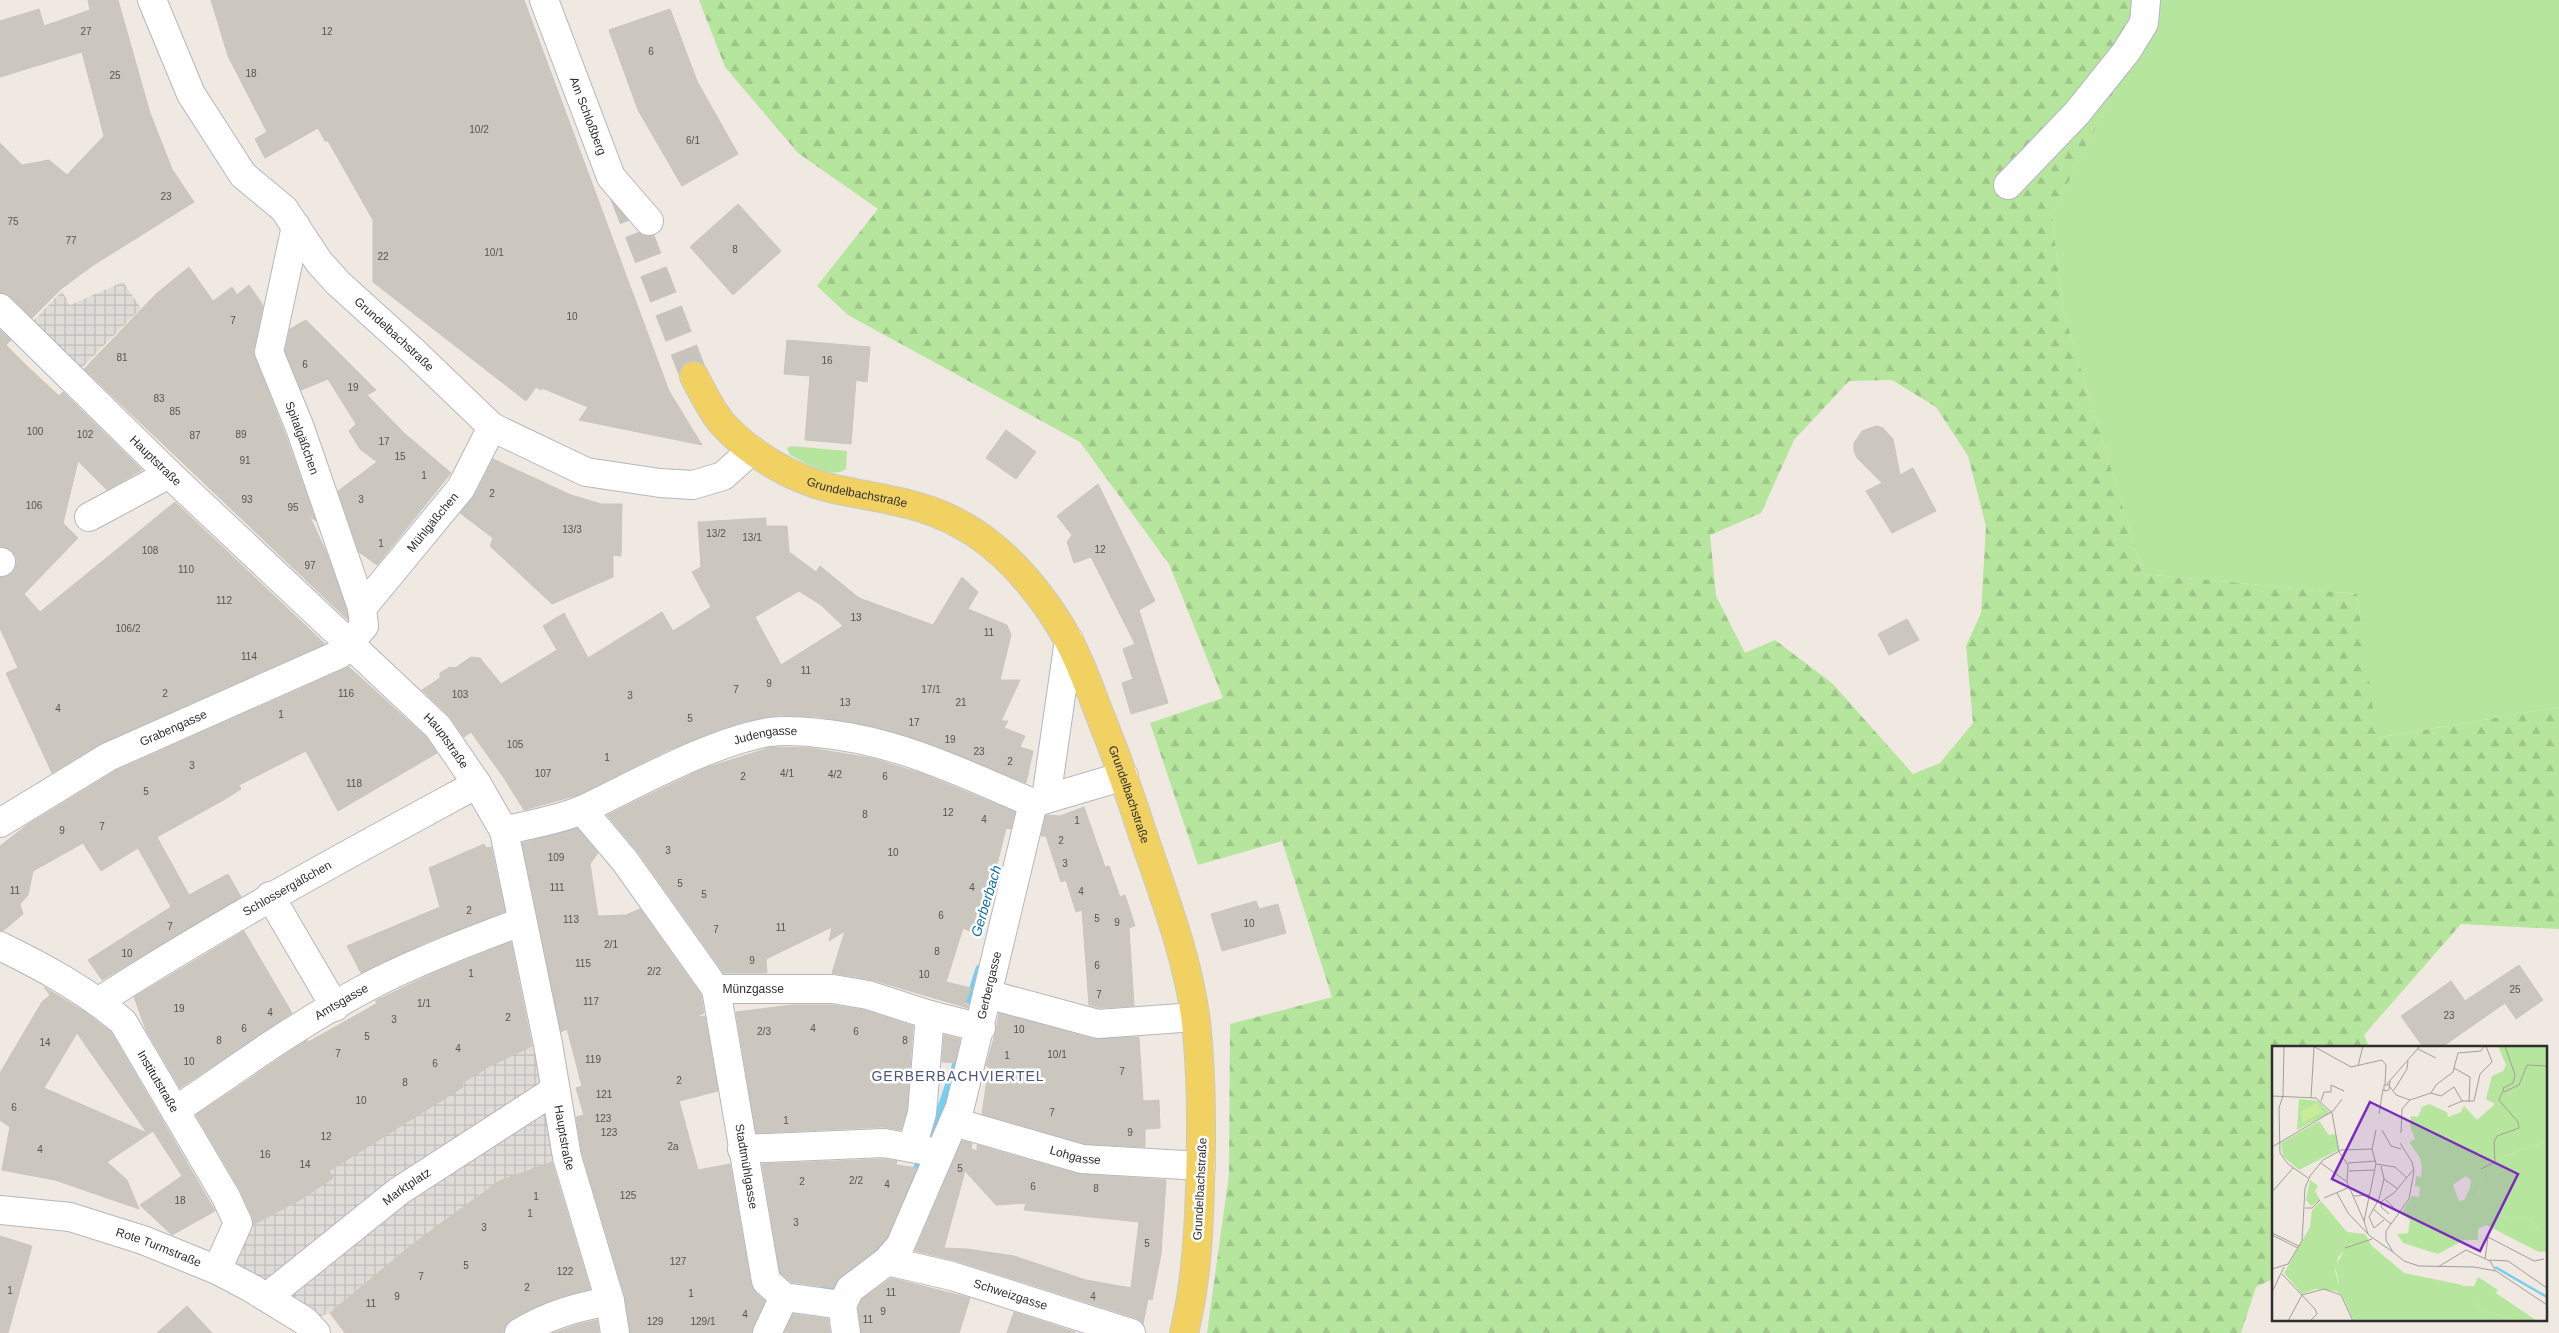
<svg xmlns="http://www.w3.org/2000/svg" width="2559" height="1333" viewBox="0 0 2559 1333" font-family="Helvetica,sans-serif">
<defs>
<pattern id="forest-firs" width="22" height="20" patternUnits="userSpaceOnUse" patternTransform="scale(1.25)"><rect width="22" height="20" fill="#b6e59e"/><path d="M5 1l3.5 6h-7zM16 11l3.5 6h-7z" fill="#9dc588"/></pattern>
<pattern id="plaza-grid" width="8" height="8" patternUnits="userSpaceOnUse" patternTransform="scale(1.25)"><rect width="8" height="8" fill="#dfdcd8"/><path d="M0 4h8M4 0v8" fill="none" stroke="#c0bdba"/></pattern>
</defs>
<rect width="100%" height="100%" fill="#efe9e1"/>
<path fill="#b6e59e" d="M2141 0H2559V707L2376 738 2357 594 2143 574 2063 310 2052 215 2140 40Z
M791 446 847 451 846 469C831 480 804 462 790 455L787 448Z"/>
<path fill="url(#forest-firs)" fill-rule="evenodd" d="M699 0H2141L2140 40 2052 215 2063 310 2143 574 2357 594 2377 738 2559 707V929L2461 924 2364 1035 2369 1047H2273V1279L2256 1287 2241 1333H1207L1229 1174 1230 1024 1332 997 1282 841 1198 865 1150 723 1223 698 1169 564 1080 442 848 315 817 286 878 209 798 153 725 67ZM1892 380 1936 407 1968 456 1986 526 1981 613 1966 646 1973 723 1940 763 1913 774 1832 683 1775 640 1745 653 1716 596 1710 535 1761 513 1794 440 1849 381Z"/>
<path fill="url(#plaza-grid)" d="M123 282 141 308 71 379 23 332 62 291 70 305Z
M539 1042 554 1161 499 1181 478 1195 479 1197 417 1240 330 1313 305 1321 217 1270 238 1223 252 1226 306 1196 333 1178 329 1171 462 1087 461 1084 488 1067Z"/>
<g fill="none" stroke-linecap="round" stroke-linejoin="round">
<path stroke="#75cff0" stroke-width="9" d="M970 1000 980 969
M932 1136 959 1058
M908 1194 918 1167
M824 1292 887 1243"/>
</g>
<path fill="#cbc7bf" stroke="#cbc5ba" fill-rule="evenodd" d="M88 0H118L150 113 172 169 194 202 92 266 61 289 32 318 11 297 0 293V143L22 165 49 160 67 175 104 136 82 52 0 77V21L39 9 44 26 90 10Z
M211 0H524L669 391 702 445 579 420 588 407 542 388 541 390 536 387 526 401 373 282V220L328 141H325L318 128 265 158 255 139 267 132 228 56Z
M670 9 697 81 738 154 682 186 638 110 609 30Z
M738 204 781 251 733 295 690 247Z
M189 267 213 301 232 287 237 295 249 285 263 305 254 349 255 358 285 434 316 521 310 517 327 554 347 611 348 620 84 369 156 294Z
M306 320 376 390 367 395 404 433 451 473 377 565 359 552 338 491 377 462 360 449 349 431 356 424 328 379 301 390 285 351 290 329Z
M0 330 11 340 6 345 26 365 59 396 63 392 142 470 107 490 78 461 63 523 78 538 24 594 40 612 175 502 325 644 102 743 52 773 6 673 18 668 0 628V578L9 575 15 569 17 562 15 555 9 549 0 546Z
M787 340 870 347 867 382 856 380 851 444 805 440 810 376 784 374Z
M1876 426 1883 428 1893 439 1900 475 1913 468 1936 511 1892 533 1866 491 1882 483 1857 458 1854 451V443L1862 431Z
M1006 430 1036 452 1016 479 986 458Z
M493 459 571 495 601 504H622L621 556 613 555V577L552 604 490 546 493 538 460 513 475 495Z
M1098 484 1155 601 1139 610 1168 703 1131 714 1122 683 1133 679 1123 649 1135 644 1091 557 1074 563 1067 542 1072 535 1057 516Z
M766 518V526H787L789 552 816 572 820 566 859 598 933 625 962 577 978 592 968 609 1007 625 1011 635 1000 680H1020L1001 721H1008L1004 728 1025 736 1020 747 1033 751 1026 783 934 745 879 728 820 717 780 715 743 722 718 730 668 750 578 795 524 810 504 778 471 732 464 737 449 716 422 690 440 678V673L450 667 455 668 471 657 480 658 501 684 557 650 543 626 564 613 588 658 662 612 673 631 711 607 692 572 701 567 698 522ZM799 591 821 605 843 626 781 665 755 617Z
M1907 619 1919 640 1889 655 1878 634Z
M349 667 426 737 437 753 338 811 306 751 239 785 241 789 227 798 157 837 189 895 228 874 241 897 102 980 88 960 171 907 138 848 101 871 83 843 33 871 28 895 20 904 23 914 3 931H0V846L27 825 115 771Z
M772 747 810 748 871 758 923 774 1015 812 1011 829 1006 828 987 905 976 934 963 928 946 982 971 988 965 1004 968 1005V1008L873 980 832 973 845 931 829 941 832 927 766 959 767 973H724L638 852 607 815 705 768Z
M1084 807 1105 867 1109 866 1120 897 1125 895 1135 926 1129 928 1134 1006 1100 1008 1089 1005 1082 910 1076 912 1066 880 1061 882 1046 836H1041L1046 815 1060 816Z
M577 828 598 853 590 864 598 916 626 915 640 909 701 995 704 1013 696 1017 705 1016 718 1091 679 1101 698 1170 730 1164 751 1284 756 1293 765 1301 752 1333H630L625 1297 582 1153 576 1117 584 1115 576 1088 582 1086 567 1029 561 1032 522 843Z
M484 844 486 848 491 847 505 911 424 943 361 973 347 946 440 907 429 868Z
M1256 901 1259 909 1278 904 1286 933 1222 951 1211 914Z
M244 931 292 1013 180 1088 146 1030 134 997Z
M511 942 532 1046 488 1067 461 1084 463 1087 329 1171 333 1178 303 1198 253 1225 252 1216 240 1190 196 1115 307 1040 308 1042 369 1008 377 1003 375 1001 436 972Z
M2519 965 2543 1000 2516 1019 2505 1003 2442 1047H2423L2401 1016 2451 981 2465 1001Z
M44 987 85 1012 111 1032 215 1211 172 1235 140 1205 182 1176 153 1131 107 1162 127 1180 139 1209 55 1180 2 1170 10 1127 0 1120V1073L42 1002 50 995ZM77 1033 147 1133 44 1088Z
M792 1005H832L864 1010 913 1026 907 1110 901 1130 883 1127 756 1133 736 1012Z
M999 1013 1094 1039 1139 1037 1143 1101 1159 1100 1160 1128 1145 1129V1147L1085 1144 982 1114 989 1066H986L996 1031Z
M944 1035 960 1039 955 1063 942 1062Z
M962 1141 972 1143 971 1149 977 1151V1145L1078 1174 1166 1180 1161 1254 1152 1300 1148 1299 1143 1324 1136 1318 957 1261 915 1251ZM965 1171 996 1205 1026 1203 1024 1210 1139 1222 1131 1288 1086 1280 1014 1256 967 1249 944 1248Z
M883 1159 897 1161 896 1165 917 1168 887 1238 876 1250 841 1277 833 1288 791 1282 780 1273 762 1164Z
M552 1162 590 1289 558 1298 523 1313 506 1325 503 1333H345L330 1313 414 1243 499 1181Z
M0 1236 32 1246 8 1333H0Z
M891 1278 970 1298 959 1333H861L858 1308 862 1299Z
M187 1306 212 1333H157Z
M1014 1312 1075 1332V1333H1007Z
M793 1314 828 1319 830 1333H784Z
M597 1320 599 1333H553L579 1324Z"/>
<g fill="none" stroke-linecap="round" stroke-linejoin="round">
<path stroke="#c8c4bd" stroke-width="28" stroke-dasharray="28 14" stroke-linecap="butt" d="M623 193 694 376"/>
<defs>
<g id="minor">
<path id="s1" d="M152 0 191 94 243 175 284 209 319 262 338 283 414 352 492 427 586 472 660 483 693 485 723 476 752 450"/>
<path id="s2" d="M544 0 611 177 649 221"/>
<path d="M2008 185 2077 113 2126 52 2144 23 2146 0"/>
<path id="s3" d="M0 308 169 474 438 727 477 784 504 831 548 1044 567 1157 610 1301 615 1333"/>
<path d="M89 517 169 474"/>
<path d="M0 562H1"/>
<path id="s4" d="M362 608 461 488 492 427"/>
<path d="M1046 799 1124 776"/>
<path d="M1033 803 1046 799 1069 640"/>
<path id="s5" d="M582 810 625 861 716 989H833L868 995 930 1015 981 1028"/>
<path id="s6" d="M0 823 108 757 340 654 364 626 362 608 300 428 269 352 296 226"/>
<path id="s7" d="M504 831C530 824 560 820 584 809 638 783 711 742 769 732 785 730 802 731 818 733 896 740 962 773 1033 803"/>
<path d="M270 896 335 1007"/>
<path id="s8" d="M0 946C43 967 86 990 123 1022L226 1197 238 1223 217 1270"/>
<path id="s9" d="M716 989 766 1281 784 1297"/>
<path d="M987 994 1098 1024 1195 1017"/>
<path id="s10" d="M101 1003 107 996C227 919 352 852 477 784"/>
<path id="s11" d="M175 1111C240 1066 307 1018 377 982 423 959 473 940 521 922"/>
<path id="s12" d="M954 1122 1082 1159 1201 1166"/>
<path d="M912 1148 922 1113 930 1015"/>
<path d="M742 1149 884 1143 939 1153"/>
<path id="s13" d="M0 1210 70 1217 143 1240 217 1270 251 1288 305 1321 316 1333"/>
<path id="s14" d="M887 1261 952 1276 1131 1333"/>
<path id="s15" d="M267 1297 399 1191 555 1090"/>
<path d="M784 1297 842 1305"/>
<path d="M519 1333C548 1315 577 1307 610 1301"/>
<path d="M767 1333 784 1297"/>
<path id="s16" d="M846 1333 842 1305 850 1289 887 1261 900 1246 960 1107 1033 803"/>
</g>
<g id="major">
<path id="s17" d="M694 376C702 392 710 408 721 422 748 453 793 480 834 489 887 500 927 502 975 533 1014 559 1047 601 1069 641 1081 664 1090 689 1099 713 1115 752 1129 792 1142 832 1163 894 1188 957 1196 1022 1202 1077 1202 1129 1200 1184 1199 1234 1196 1284 1184 1333"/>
</g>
</defs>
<use href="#minor" stroke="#b4b7c1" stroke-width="30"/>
<use href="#major" stroke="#c9c9c9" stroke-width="30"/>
<use href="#minor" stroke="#fff" stroke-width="28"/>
<use href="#major" stroke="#f2d163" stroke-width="28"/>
</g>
<g text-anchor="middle" stroke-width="5" stroke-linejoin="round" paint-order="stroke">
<g font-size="10" fill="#555452">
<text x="86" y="35">27</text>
<text x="327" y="35">12</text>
<text x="651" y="55">6</text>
<text x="251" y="77">18</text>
<text x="115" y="79">25</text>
<text x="479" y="133">10/2</text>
<text x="693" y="144">6/1</text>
<text x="166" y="200">23</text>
<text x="13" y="225">75</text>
<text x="71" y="244">77</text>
<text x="735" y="253">8</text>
<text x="494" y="256">10/1</text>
<text x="383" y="260">22</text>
<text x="572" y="320">10</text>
<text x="233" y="324">7</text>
<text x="122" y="361">81</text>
<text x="827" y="364">16</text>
<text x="305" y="368">6</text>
<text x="353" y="391">19</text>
<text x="159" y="402">83</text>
<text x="175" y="415">85</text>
<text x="35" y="435">100</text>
<text x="85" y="438">102</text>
<text x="241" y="438">89</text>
<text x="195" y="439">87</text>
<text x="384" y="445">17</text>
<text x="400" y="460">15</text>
<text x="245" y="464">91</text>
<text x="424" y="479">1</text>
<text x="492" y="497">2</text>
<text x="247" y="503">93</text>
<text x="361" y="503">3</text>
<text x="34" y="509">106</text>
<text x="293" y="511">95</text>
<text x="572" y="533">13/3</text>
<text x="716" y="537">13/2</text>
<text x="752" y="541">13/1</text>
<text x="381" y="547">1</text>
<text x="1100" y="553">12</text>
<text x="150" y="554">108</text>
<text x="310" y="569">97</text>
<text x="186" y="573">110</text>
<text x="224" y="604">112</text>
<text x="856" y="621">13</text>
<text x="128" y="632">106/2</text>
<text x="989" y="636">11</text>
<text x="249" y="660">114</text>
<text x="806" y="674">11</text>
<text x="769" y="687">9</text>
<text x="736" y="693">7</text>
<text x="931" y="693">17/1</text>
<text x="165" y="697">2</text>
<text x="346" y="697">116</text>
<text x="460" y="698">103</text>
<text x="630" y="699">3</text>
<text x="845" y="706">13</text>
<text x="961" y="706">21</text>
<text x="58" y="712">4</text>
<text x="281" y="718">1</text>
<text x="690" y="722">5</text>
<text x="914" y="726">17</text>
<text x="950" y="743">19</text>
<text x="515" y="748">105</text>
<text x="979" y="755">23</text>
<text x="607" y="761">1</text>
<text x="1010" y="765">2</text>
<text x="192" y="769">3</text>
<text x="543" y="777">107</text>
<text x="787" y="777">4/1</text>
<text x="835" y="778">4/2</text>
<text x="743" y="780">2</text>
<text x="885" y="780">6</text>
<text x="354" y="787">118</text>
<text x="146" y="795">5</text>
<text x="948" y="816">12</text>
<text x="865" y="818">8</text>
<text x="984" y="823">4</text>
<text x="1077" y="824">1</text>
<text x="102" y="830">7</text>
<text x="62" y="834">9</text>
<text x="1061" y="844">2</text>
<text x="668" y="854">3</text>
<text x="893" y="856">10</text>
<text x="556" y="861">109</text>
<text x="1065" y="867">3</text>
<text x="680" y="887">5</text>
<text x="557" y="891">111</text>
<text x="972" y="891">4</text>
<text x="15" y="894">11</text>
<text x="1081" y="895">4</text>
<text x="704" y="898">5</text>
<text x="469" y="914">2</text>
<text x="941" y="919">6</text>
<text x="1097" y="922">5</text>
<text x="571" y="923">113</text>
<text x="1117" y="926">9</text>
<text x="1249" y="927">10</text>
<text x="170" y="930">7</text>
<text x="781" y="931">11</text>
<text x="716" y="933">7</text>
<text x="611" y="948">2/1</text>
<text x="937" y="955">8</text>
<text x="127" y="957">10</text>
<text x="752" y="964">9</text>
<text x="583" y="967">115</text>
<text x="1097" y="969">6</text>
<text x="654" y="975">2/2</text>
<text x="471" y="977">1</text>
<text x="924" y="978">10</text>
<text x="2515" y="993">25</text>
<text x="1099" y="998">7</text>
<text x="591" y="1005">117</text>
<text x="424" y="1007">1/1</text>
<text x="179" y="1012">19</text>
<text x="270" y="1016">4</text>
<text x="2449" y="1019">23</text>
<text x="508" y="1021">2</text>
<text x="394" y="1023">3</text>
<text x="244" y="1032">6</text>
<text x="813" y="1032">4</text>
<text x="1019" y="1033">10</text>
<text x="764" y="1035">2/3</text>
<text x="856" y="1035">6</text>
<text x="367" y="1040">5</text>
<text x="219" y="1044">8</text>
<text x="905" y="1044">8</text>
<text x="45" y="1046">14</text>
<text x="458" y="1052">4</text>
<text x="338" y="1057">7</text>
<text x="1057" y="1058">10/1</text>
<text x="1007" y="1059">1</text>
<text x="593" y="1063">119</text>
<text x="189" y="1065">10</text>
<text x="435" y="1067">6</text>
<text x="1122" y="1075">7</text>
<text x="679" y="1084">2</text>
<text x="405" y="1086">8</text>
<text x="604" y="1098">121</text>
<text x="361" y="1104">10</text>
<text x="14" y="1111">6</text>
<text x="1052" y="1116">7</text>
<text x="603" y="1122">123</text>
<text x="786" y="1124">1</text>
<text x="609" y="1136">123</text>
<text x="1130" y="1136">9</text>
<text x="326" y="1140">12</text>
<text x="673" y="1150">2a</text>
<text x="40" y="1153">4</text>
<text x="265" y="1158">16</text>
<text x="305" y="1168">14</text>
<text x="960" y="1172">5</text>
<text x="856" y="1184">2/2</text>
<text x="802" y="1185">2</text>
<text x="887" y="1188">4</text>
<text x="1033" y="1190">6</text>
<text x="1096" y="1192">8</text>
<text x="628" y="1199">125</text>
<text x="536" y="1200">1</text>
<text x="180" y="1204">18</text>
<text x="530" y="1217">1</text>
<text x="796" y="1226">3</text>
<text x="484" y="1231">3</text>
<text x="1147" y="1247">5</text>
<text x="678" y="1265">127</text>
<text x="466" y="1269">5</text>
<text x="565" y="1275">122</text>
<text x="421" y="1280">7</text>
<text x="527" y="1291">2</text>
<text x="10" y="1294">1</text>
<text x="891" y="1296">11</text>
<text x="691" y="1297">1</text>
<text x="397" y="1300">9</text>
<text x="1093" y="1300">4</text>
<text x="371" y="1307">11</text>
<text x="883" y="1315">9</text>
<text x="745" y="1318">4</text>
<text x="868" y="1323">11</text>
<text x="655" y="1325">129</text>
<text x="703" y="1325">129/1</text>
</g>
<g font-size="12" fill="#2e2e2e" stroke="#fff">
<text dy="4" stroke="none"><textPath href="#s2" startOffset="124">Am Schloßberg</textPath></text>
<text dy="4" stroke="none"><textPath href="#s1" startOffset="419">Grundelbachstraße</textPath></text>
<text transform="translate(302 438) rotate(70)" y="4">Spitalgäßchen</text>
<text dy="4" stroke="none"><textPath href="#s3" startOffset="218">Hauptstraße</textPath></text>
<text dy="4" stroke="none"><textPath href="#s17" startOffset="210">Grundelbachstraße</textPath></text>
<text dy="4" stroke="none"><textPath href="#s4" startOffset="111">Mühlgäßchen</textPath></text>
<text dy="4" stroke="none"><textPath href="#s6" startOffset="198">Grabengasse</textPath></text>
<text dy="4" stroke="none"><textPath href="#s7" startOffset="280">Judengasse</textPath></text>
<text dy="4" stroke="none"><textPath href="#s3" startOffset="622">Hauptstraße</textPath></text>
<text dy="4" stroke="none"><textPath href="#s17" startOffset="645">Grundelbachstraße</textPath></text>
<text dy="4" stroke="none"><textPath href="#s10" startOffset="219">Schlossergäßchen</textPath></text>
<text dy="4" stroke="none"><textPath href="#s16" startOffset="389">Gerbergasse</textPath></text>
<text dy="4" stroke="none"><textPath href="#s5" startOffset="261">Münzgasse</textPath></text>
<text dy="4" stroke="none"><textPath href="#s11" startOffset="199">Amtsgasse</textPath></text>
<text dy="4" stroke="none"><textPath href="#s8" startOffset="214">Institutstraße</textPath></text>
<text dy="4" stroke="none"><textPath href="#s3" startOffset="1042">Hauptstraße</textPath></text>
<text dy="4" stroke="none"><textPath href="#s12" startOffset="126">Lohgasse</textPath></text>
<text dy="4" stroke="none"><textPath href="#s9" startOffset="180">Stadtmühlgasse</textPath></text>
<text dy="4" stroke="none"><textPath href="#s15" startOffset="178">Marktplatz</textPath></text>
<text transform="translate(1200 1189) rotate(-87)" y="4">Grundelbachstraße</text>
<text dy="4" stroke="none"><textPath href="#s13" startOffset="164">Rote Turmstraße</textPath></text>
<text dy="4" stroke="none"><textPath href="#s14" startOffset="128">Schweizgasse</textPath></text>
</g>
<g font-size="14" font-style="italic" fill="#0d6fa3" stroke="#fff">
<text transform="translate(986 901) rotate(-73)" y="5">Gerberbach</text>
</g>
<g font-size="14" letter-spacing="1" fill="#4d5680" stroke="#fff">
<text x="958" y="1081">GERBERBACHVIERTEL</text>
</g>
</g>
<g transform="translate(2272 1046)">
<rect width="275" height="275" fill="#efe9e1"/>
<path d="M275 95V205L267 206V184L257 172 239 173 215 166 206 150 211 126 224 113ZM206 231 226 244 224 247 265 275H248L215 266 202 257 190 240H202Z" fill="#b6e59e"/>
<path d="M226 0H275V95L224 113 211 126 206 149 218 157 215 166 238 173 257 172 267 184V206L214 179 206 183V194H192L166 208 131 197 125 188 136 187 138 174 129 168 140 150 147 151 148 141 143 140 144 130 149 131 150 122 148 112 137 96 143 93 138 80 139 70 146 71 150 61 157 58 175 66 176 71 189 66 192 60 205 74 223 58 214 53 220 30 231 25 234 19ZM194 130 199 134 198 142 192 154 187 155 181 139ZM94 189 99 199 132 227 190 239 202 257 215 266 248 275H82L70 249 64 245 67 237 63 220 74 202Z" fill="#b6e59e" fill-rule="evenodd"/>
<path d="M27 53 46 55 58 67 25 84ZM47 75 57 89 64 88 66 104 27 124 11 110 9 97ZM38 134 46 140 43 145 48 154 39 160 34 154ZM49 155 75 186 93 188 94 195 79 198 66 211 63 225 67 239 64 245 44 243 30 248 12 227 38 181 40 164Z" fill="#b6e59e"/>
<path d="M45 57 51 66 31 76 28 66Z" fill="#c9ec9a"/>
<path fill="none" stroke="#75cff0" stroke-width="2.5" d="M223 221 275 251"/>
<path fill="none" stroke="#a29e99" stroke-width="1" d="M12 0 11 50 7 62 8 107 16 118 36 132M14 0H41M41 0 79 21 110 14 114 19 113 39M233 0 243 29 241 37 231 42 232 46 247 39 255 19 275 20M146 3 164 12M86 20 91 0M182 22 198 31 197 56M115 38 148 0M117 39H112V45L117 44 118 35M118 41 124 49 138 54 159 47 169 50 182 41 190 55H202L208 28 220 16 214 0M122 44 135 23 136 15M159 47 164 39 181 26 186 7 209 5 212 0M0 50 44 52 60 67 67 106 76 119 75 136M39 52 42 1M49 55 52 46H59V39L72 45M176 61 190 55M107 68 111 43M110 84 119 100 129 103M129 87 130 63 138 54M128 97 140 116 142 125 137 153 114 185V194L121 206 132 215 147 220 202 221 224 225 275 259M0 101 61 65 70 53M100 103 104 84M49 117 75 136 92 175M76 117 104 115M104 118 123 121 135 132M109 120 112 133 126 143M209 123 223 116 222 96 225 90 247 82 246 76 227 54 231 45M77 125 102 124M112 133 107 153 97 171 102 182 112 174M0 146 21 122M65 147 76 167 98 190 121 206M81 150 97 149M52 152 78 141M114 154 127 167M110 155 122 147 141 124M110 155 109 161 117 168M33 162H40L48 154M101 163 119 178M0 187 27 200M96 188 92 175 104 118 100 103M0 189 26 202M73 202 100 193M213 213 216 191 262 215 272 213M217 214 236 215 275 242M166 221 194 204 218 215 223 224M0 223 16 218 30 195 33 142 38 130 51 114 69 104 100 103M10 228 43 263 45 268 38 275M0 246 12 221M16 275 30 249 52 243 69 249 81 275"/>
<path fill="#7b2cbf" fill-opacity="0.15" stroke="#7b2cbf" stroke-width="2.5" d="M98 56 246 128 208 205 60 133Z"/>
<rect width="275" height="275" fill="none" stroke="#2e2e2e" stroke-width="2.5"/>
</g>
</svg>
